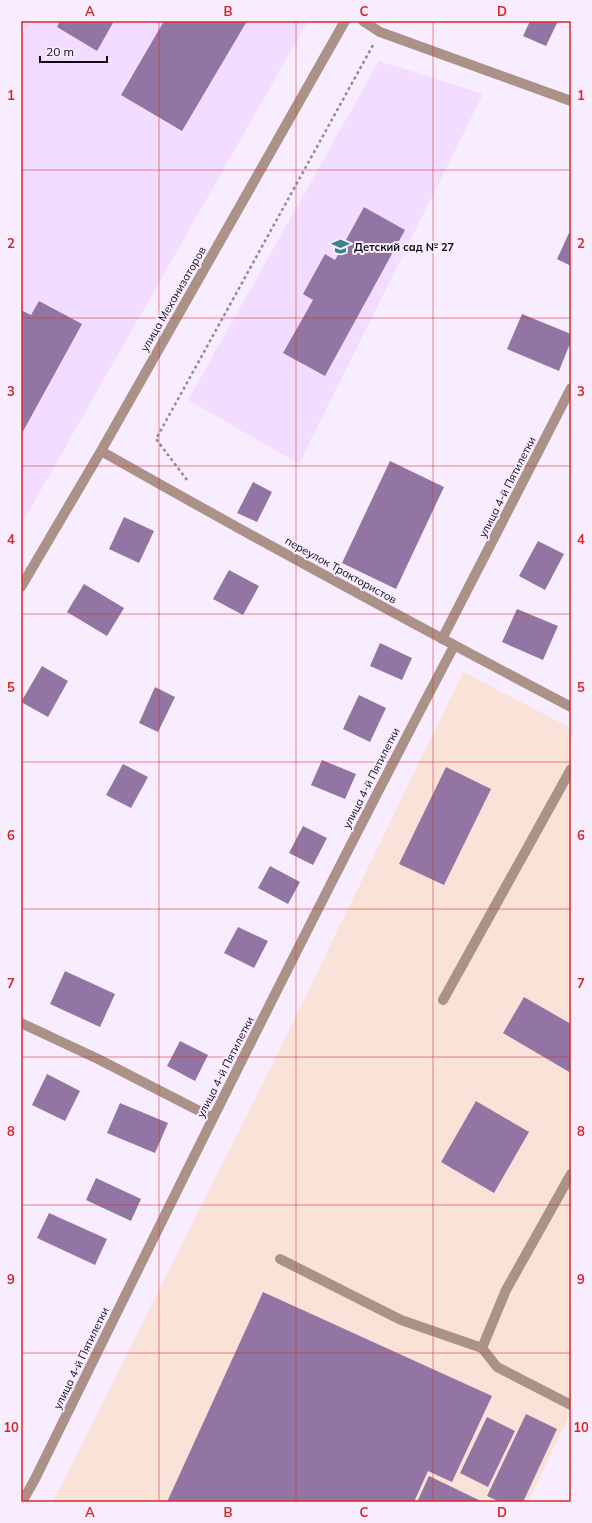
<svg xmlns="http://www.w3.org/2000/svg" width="592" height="1523" viewBox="0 0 592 1523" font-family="Mulish,sans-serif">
<rect width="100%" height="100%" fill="#f8edfe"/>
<path fill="#fae2d8" d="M463 672 571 728V1412L528 1502H53L279 1051Z"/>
<path fill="#f2dcff" d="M21 21H308L21 525Z
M379 61 483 94 299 464 188 400Z"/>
<path fill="#9375a3" d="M60 21H114L97 51 57 27Z
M164 21H247L182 131 121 95Z
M530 21H558L546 46 523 36Z
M364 207 405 230 325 376 283 353 313 300 303 294 325 254 335 260Z
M569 233 571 234V266L557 259Z
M39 301 82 324 21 435V310L31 315Z
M522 314 571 334V341L559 371 507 349Z
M390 461 444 487 396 589 342 563Z
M253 482 272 492 257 522 237 513Z
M124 517 154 531 139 563 109 549Z
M538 541 564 554 545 590 519 576Z
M229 570 259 586 243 615 213 599Z
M84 584 124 608 107 636 67 612Z
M517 609 558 626 543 660 502 642Z
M380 643 412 658 402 680 370 666Z
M42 666 68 681 48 717 21 702Z
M155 687 175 697 158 732 139 723Z
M359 695 386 708 370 742 343 729Z
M322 760 356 774 345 799 311 785Z
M123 764 148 777 131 808 106 795Z
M446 767 491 789 444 885 399 864Z
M303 826 327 838 313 865 289 853Z
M270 866 300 882 288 904 258 888Z
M238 927 268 941 254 968 224 953Z
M65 971 115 994 100 1027 50 1004Z
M524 997 571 1024V1073L503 1033Z
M180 1041 208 1055 195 1081 167 1066Z
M47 1074 80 1091 65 1121 32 1105Z
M476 1101 529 1132 494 1193 441 1162Z
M120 1103 168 1123 155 1153 107 1133Z
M96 1178 141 1199 131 1221 86 1200Z
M49 1213 107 1239 95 1265 37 1238Z
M263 1292 492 1396 452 1482 428 1471 414 1502H167Z
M526 1414 557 1429 523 1502H500L487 1496Z
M487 1417 515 1431 488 1487 460 1473Z
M429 1476 483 1502H417Z"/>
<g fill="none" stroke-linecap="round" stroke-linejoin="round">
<path stroke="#938a98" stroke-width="2.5" stroke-dasharray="3 3" stroke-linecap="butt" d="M187 480 156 439 373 45"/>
<path stroke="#ab9188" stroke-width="10" d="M363 21 380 32 571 101
M101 451C256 539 413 624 571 707
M21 587 101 451 345 21
M442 639 571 388
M443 1000 571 769
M21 1023 98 1059 213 1118
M280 1259 401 1320 482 1348 497 1367 571 1405
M482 1348 506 1290 571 1174
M22 1502 35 1479C172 1200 309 921 454 646"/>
</g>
<path fill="none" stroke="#d62828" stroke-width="1" stroke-opacity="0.55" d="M159 21V1502M296 21V1502M433 21V1502M21 170H571M21 318H571M21 466H571M21 614H571M21 762H571M21 909H571M21 1057H571M21 1205H571M21 1353H571"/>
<defs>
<symbol id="school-bare" viewBox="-9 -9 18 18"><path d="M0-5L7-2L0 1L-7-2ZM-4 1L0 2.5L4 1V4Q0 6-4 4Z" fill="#3b8388" stroke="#f8edfe" stroke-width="2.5" paint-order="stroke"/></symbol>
</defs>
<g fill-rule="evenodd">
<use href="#school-bare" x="328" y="234" width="25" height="25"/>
</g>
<g text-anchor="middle" stroke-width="4" stroke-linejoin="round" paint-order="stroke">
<g font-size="11" font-weight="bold" fill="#110b14" stroke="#f8edfe" text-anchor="start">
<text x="354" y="251">Детский сад № 27</text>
</g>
<g font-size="11" fill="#110b14" stroke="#f8edfe">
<text transform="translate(173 299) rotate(-60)" y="4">улица Механизаторов</text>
<text transform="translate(507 487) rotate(-63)" y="4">улица 4-й Пятилетки</text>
<text transform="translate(341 570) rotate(29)" y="4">переулок Трактористов</text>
<text transform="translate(371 778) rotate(-63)" y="4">улица 4-й Пятилетки</text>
<text transform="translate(225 1067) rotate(-63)" y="4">улица 4-й Пятилетки</text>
<text transform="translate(81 1358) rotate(-64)" y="4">улица 4-й Пятилетки</text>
</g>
</g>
<rect width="592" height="1523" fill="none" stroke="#f8edfe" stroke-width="44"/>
<path d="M40 56v6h67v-6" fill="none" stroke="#110b14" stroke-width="2"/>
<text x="46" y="56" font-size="12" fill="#110b14" stroke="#f8edfe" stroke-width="3" paint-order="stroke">20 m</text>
<rect x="22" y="22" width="548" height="1479" fill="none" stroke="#d62828" stroke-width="1.5"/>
<g font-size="13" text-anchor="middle" font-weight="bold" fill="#d62828">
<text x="90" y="16">A</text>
<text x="228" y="16">B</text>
<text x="364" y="16">C</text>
<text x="502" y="16">D</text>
<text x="11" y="100">1</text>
<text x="581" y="100">1</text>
<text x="11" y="248">2</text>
<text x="581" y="248">2</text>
<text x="11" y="396">3</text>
<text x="581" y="396">3</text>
<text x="11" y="544">4</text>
<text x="581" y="544">4</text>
<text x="11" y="692">5</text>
<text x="581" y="692">5</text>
<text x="11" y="840">6</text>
<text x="581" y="840">6</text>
<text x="11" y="988">7</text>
<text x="581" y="988">7</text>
<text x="11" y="1136">8</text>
<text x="581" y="1136">8</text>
<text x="11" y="1284">9</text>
<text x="581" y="1284">9</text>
<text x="11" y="1432">10</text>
<text x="581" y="1432">10</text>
<text x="90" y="1517">A</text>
<text x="228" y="1517">B</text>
<text x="364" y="1517">C</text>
<text x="502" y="1517">D</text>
</g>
</svg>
